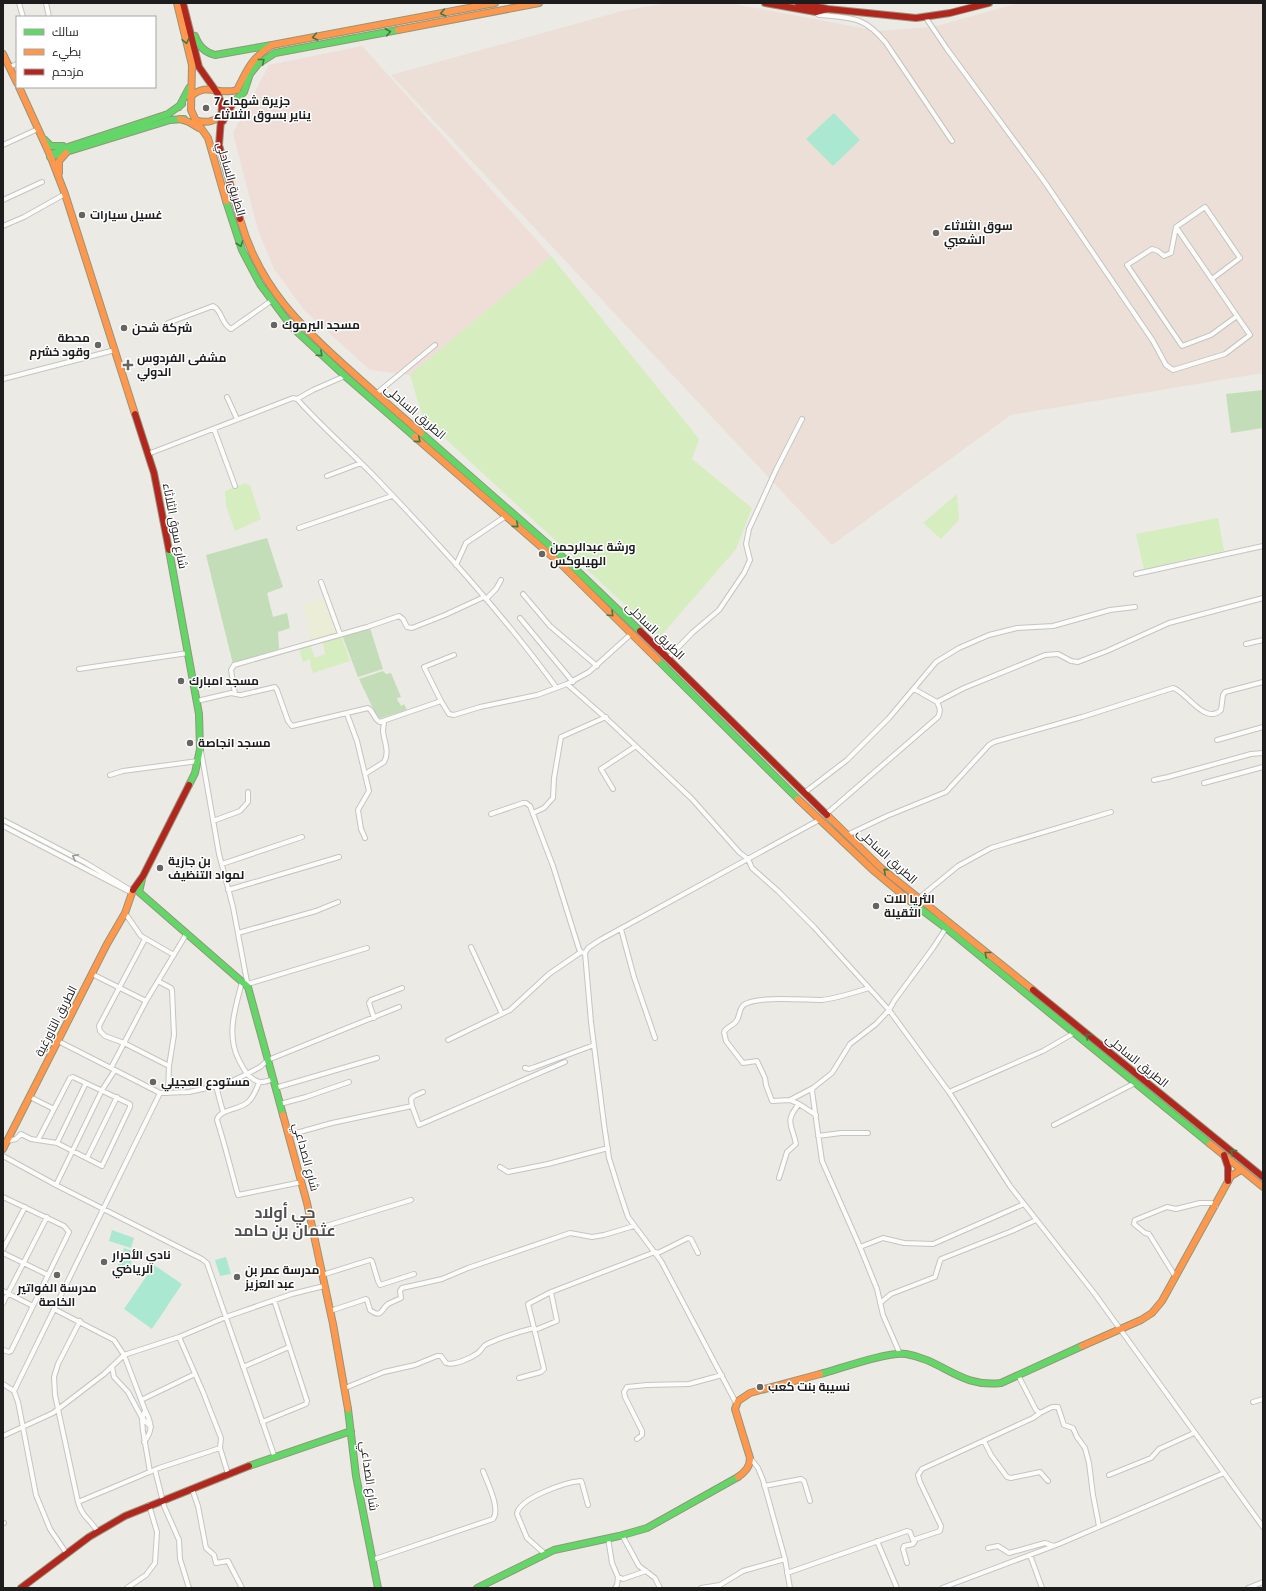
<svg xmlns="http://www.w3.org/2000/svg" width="1266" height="1591" viewBox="0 0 1266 1591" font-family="Cabin,Cairo,sans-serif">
<rect width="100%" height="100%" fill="#eceae4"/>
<path fill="#efddd8" d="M362 46 551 256 410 375 370 370 305 311 274 269 258 230 233 133 269 65Z"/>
<path fill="#ecdfd7" d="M667 3H729L878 31 933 27 1019 3H1263V373L1011 415 832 545 391 75 622 11Z"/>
<path fill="#ebedd6" d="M324 598 337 632 311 641 304 605Z"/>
<path fill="#d5edbf" d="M551 256 699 439 692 459 752 508 736 549 660 637 423 418 410 375Z
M246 483 247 485H250L261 519 235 531 226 506 225 491Z
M957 494 959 520 941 539 923 523Z
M1218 518 1224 551 1144 569 1136 534Z
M341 636 350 661 313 673 310 664 311 663 310 659 303 662 299 648 310 645 315 658 325 654 323 642Z"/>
<path fill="#c2ddb7" d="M1263 390V428L1231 433 1226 394Z
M267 538 283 587 267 593 273 617 287 613 290 628 278 632 279 649 233 664 206 555Z
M370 628 383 669 358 677 342 635Z
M383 671 386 674 391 673 401 697 397 698 398 702H399L401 706 404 704 407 710 378 719 359 679Z"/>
<path fill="#abe8d2" d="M834 113 860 140 833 166 806 139Z
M112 1230 134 1238 131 1248 109 1241Z
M124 1248 135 1252 128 1272 117 1269Z
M226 1257 231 1274 220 1276 215 1260Z
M154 1265 182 1284 152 1329 124 1309Z"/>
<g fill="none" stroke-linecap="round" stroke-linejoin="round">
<defs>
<path id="street" d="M19 3 23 17
M46 3 49 17
M816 11V13L819 15C852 18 864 16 886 43L952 141
M926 18 947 49 1044 181 1153 341 1166 365 1173 370 1225 354 1250 335 1176 227
M9 67 17 64
M3 145 38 129
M3 200 42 182
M3 226 24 217 65 194
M1212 279 1240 258 1205 207 1176 227 1171 253 1164 256 1158 251 1152 249 1127 265 1182 346 1211 335 1237 316
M168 323 213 306C222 310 221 324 231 329L271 301
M3 379 115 350
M377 393 435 345
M227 397 237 419
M297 399 313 390 345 376
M214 429 235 486
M148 454 293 398 297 399C322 427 350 451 376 478 439 544 502 613 556 687
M327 476 361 463
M299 528 392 496
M456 565 466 543 506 516
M1136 574 1263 546
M321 582 340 634
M523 594 550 626 597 666
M486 599 496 589 501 580
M520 618 573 682
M1246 644 1263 640
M668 658 692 633 719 610 744 573 750 560 746 544 749 529 776 470 802 419
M79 669 188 653
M567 684 608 720 655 764 692 799 739 852 748 859 752 868 778 891 814 927 889 1010 949 1092 1010 1186 1094 1293 1263 1527
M914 689 937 702 964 688 1045 655 1058 654 1071 661 1078 662 1107 651 1169 623 1263 598
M235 694 231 670 234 665 367 627 399 616 403 619 407 627 412 628 445 615 484 597
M197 701 231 693 241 695 275 687 277 690 288 721 292 726 368 708C374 711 374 720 380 722L441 701 449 714 454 715 480 707 537 695 567 684 589 672 631 634
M441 701 424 667 454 655
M347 714 357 741 369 791 358 810 361 829 365 838
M1217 740 1263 727
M201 751 219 854 233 907 248 987
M365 774 384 762C390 752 384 742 383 731 383 728 384 724 384 721
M110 775 123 771 198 761
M1154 780 1168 777 1251 754 1263 753
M1204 783 1263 767
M613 789 601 769 636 746
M804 793 847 760 889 718 936 662 959 648 989 635 1017 628 1053 626 1110 610 1135 607
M533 813 544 808 553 798 554 778 561 737 606 717
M491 814 523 803H526L530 806 553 866 579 949 581 952 585 953
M825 815 938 717C941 711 940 708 937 702
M3 820 86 863 132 891
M213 821 240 811 248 802V792
M3 826 132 893
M847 835 887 816 946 792 989 745 994 742 1082 717 1173 688C1185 690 1205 726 1221 710L1223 695 1225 692 1263 682
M222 864 302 837
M228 890 339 857
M919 898 958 866 991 848 1111 812
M125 913 141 936 174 955
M621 929 634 977 655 1038
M238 933 316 911 338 902
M145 939 99 1026 100 1031 105 1036 124 1043 169 1066 168 1093
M471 947 502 1014
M92 974 146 1001
M158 981 171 988 172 990 174 1035 169 1066
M242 982C236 1006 226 1033 238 1058 240 1063 244 1069 247 1074L260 1067 268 1060 399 1007
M248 984 367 948
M374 1018 369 1003 371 1000 402 988
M448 1040 510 1010 549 974 581 952
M58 1041 160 1093 189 1092 221 1085 234 1080 247 1074C256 1083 262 1084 273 1079
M111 1068 146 1001 187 933
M525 1068 529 1069 535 1067 594 1045
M259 1083C256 1089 254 1097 248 1102 240 1110 219 1109 217 1120 225 1145 231 1170 238 1195L302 1182
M216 1086 223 1112
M275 1088 377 1058
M423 1092 414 1096 411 1099 412 1106 419 1125 565 1062
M949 1092 1043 1051 1074 1033
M30 1097 54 1109
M790 1100 813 1088
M280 1104 306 1097 349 1082
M816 1115 799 1104 790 1100 772 1101 766 1085 765 1078 757 1061 743 1063 726 1041 724 1032C727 1026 734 1026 737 1020 740 1015 739 1007 745 1004 759 996 804 1000 821 1000 835 999 856 992 869 988
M1054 1125 1135 1083
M289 1135 332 1123 412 1106
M818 1136 841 1133H868
M7 1141 16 1139 21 1134 31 1139 57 1143 102 1166 130 1107V1104L73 1077 70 1078 38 1140
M57 1143 86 1083
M3 1156 56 1185 202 1259 207 1263 275 1458
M87 1158 117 1097
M500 1167 508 1172 548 1164 608 1148
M779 1178 787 1152 796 1144C792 1124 784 1122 799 1104
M56 1185 102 1090 115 1070
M3 1197 64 1226 69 1232 11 1351 9 1352 3 1350
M313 1230 411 1200
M860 1247 883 1238 904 1243 933 1244 1024 1204
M3 1249 25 1207
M3 1253 48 1275
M322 1275 370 1260 372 1261 378 1281 380 1285 414 1274
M1175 1276 1149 1234 1145 1233 1134 1224 1135 1220 1167 1207 1176 1209 1200 1203H1212L1216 1206
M3 1291 33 1306
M3 1303 47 1217
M880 1303 891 1294 935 1277 940 1261 941 1259 1012 1231 1036 1220
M54 1309 114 1340 124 1355 145 1410 142 1420 143 1431 150 1472
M330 1311 366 1299 367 1300 370 1310C382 1319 381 1309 388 1304 392 1302 397 1300 401 1298L400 1291 402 1288 442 1279 468 1268 570 1233 592 1237 604 1235 634 1226
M80 1321 58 1364 54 1377 55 1395 78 1502C82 1517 90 1519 98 1532
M535 1330 557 1321 551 1292
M179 1337 203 1392 221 1438 220 1448 228 1474
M900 1354 883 1315 877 1289 860 1247 822 1161 812 1091 813 1088 832 1073 850 1044 876 1024 889 1010 894 1001 933 948 946 928
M112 1367 114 1377 128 1392 142 1418 151 1427
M243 1367 289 1347
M519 1378 541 1372 544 1369 534 1328
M3 1384 14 1391 18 1402 36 1495 50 1529 67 1554
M345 1388 384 1372 415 1365 437 1356H441L446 1363C454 1366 471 1358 478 1353 482 1350 482 1346 487 1344 502 1337 518 1332 534 1328L528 1304 551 1292 655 1252 658 1253 688 1238 691 1239 698 1253
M14 1391 160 1093
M141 1400 195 1374
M1253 1402 1263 1399
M736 1403 661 1261 628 1217 619 1190 609 1158 604 1124 591 1022 585 953 588 948 600 940 819 820
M1040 1413 1052 1407H1058L1064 1425 1073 1428 1077 1437 1085 1448 1089 1463 1093 1495 1099 1526
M262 1422 306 1404 307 1401 274 1300
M3 1436 53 1413 104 1374 124 1355 179 1337 226 1317 292 1294 324 1286
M637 1439 642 1435V1431L625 1397 624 1392 627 1387 647 1385 689 1384 722 1375
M984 1441 991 1455 1007 1477 1011 1478 1040 1472 1048 1481
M144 1442C154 1430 151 1422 145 1410
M751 1459 758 1468 763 1480 785 1559 790 1588
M155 1470 164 1506 179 1540 180 1559 189 1588
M1109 1475 1151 1458 1159 1449 1194 1433
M764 1486 801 1479 804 1481 810 1501
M192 1489 198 1506 206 1548 214 1555 216 1563 228 1561 242 1588
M78 1502 159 1468 220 1448
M3 1523H4
M622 1535 639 1566 655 1578 660 1588
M608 1538 612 1563 618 1577 623 1579 646 1571
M877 1541 897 1588
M988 1548 998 1546 1009 1553 1045 1543 1054 1546
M545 1554 527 1538 517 1514C519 1498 566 1482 581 1481L582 1483 588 1505
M1030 1555 1042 1588
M372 1560 493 1519C501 1509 487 1482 483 1471
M907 1563 903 1549 904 1546 913 1544 915 1541 913 1540
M787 1573 907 1531 910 1532 913 1540 940 1531 941 1526 920 1482 918 1475 922 1469 1033 1418 1040 1413 1036 1410 1018 1375
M127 1588 146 1575 155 1563 157 1532 149 1505
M615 1588 617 1585 618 1577
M701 1588 720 1585 743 1571 785 1559
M942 1588 1059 1544 1224 1473
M1248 1588 1263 1582"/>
<path id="fast" d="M195 36C199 46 204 52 215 55L272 45
M230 105 244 92 250 74 258 64 275 53 398 30
M179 107 189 88
M45 140 51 146H63
M50 155 71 146 168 114 182 104
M50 157 170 120 184 119
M226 201 242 250 260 284 292 327 345 376 415 437
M421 433 566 560 640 631
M169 550 199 714 200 749 195 773 189 785
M658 660 798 799
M142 879 139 892 248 987 283 1115
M910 901 946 928 1210 1144
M820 1374C839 1369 889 1351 906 1354 943 1360 960 1388 1001 1383L1082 1346
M348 1409 356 1476 378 1588
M249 1466 351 1431
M477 1588 554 1550 619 1536 647 1528 738 1477"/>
<path id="slow" d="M177 3 192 65 191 110 196 121 208 138 226 201
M398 30 539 3
M3 54 17 83
M19 87 50 155 65 194 135 414
M190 97C208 81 217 96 237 90 248 68 251 59 272 45L495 3
M180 119 189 122 199 128
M195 120C205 123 213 123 221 115
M59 173V161L66 153
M240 219C259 287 301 327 353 373 375 393 398 413 421 433
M415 437 562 565 658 660
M798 799 874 871 910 901
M827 815 880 867 1033 990
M283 1115 307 1203 333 1324 348 1409
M1210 1144 1263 1187
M3 1149 107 944 125 913 132 893
M1082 1346 1141 1320 1152 1313 1162 1301 1231 1176 1241 1170
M738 1477C745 1472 750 1467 750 1458L735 1409 738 1401 750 1393 820 1374"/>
<path id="jam" d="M183 3 199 67 218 94 222 106 219 145 240 219
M765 3 816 12 827 9
M798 3 828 9 916 18 950 13 989 3
M223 121 233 103
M135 414 154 473 169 550
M640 631 827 815
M133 890 143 876 189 785
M1033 990 1263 1177
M1224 1155 1228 1167V1181
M21 1588 89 1537 125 1516 249 1466"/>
</defs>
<use href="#street" stroke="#c4c4c1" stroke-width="6"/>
<use href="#fast" stroke="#92967c" stroke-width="8"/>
<use href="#slow" stroke="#92967c" stroke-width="8"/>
<use href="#jam" stroke="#92967c" stroke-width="8"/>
<use href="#street" stroke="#fcfcfb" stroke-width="4"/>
<use href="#fast" stroke="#63d668" stroke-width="6"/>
<use href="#slow" stroke="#ff974d" stroke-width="6"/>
<use href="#jam" stroke="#b3261e" stroke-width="6"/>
</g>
<defs><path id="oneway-chevron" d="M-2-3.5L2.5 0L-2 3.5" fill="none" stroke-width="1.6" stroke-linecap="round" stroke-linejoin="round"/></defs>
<g stroke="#407a42">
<use href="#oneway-chevron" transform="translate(443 13) rotate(169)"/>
<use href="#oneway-chevron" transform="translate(388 32) rotate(-11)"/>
<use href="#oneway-chevron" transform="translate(315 37) rotate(169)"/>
<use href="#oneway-chevron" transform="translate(186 41) rotate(77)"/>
<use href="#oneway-chevron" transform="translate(262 61) rotate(-39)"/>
<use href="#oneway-chevron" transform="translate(240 244) rotate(71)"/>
<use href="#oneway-chevron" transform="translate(320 354) rotate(42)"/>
<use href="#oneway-chevron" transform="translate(418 440) rotate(41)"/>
<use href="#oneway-chevron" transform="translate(516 525) rotate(41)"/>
<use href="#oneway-chevron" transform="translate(611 614) rotate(45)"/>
<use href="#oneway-chevron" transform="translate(886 871) rotate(-140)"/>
<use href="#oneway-chevron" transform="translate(987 954) rotate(-141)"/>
<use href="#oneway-chevron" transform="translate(1088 1036) rotate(-141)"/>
<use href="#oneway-chevron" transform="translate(1233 1152) rotate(-141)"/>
</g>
<use stroke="#989897" href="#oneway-chevron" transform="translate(75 857) rotate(-152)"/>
<g fill="#656563" stroke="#fff" stroke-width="1.5">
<circle cx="206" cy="108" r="4"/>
<circle cx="82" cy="215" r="4"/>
<circle cx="936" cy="233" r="4"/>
<circle cx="274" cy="325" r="4"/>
<circle cx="124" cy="328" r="4"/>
<circle cx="98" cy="345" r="4"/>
<path d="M126 359h4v4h4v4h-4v4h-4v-4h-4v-4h4z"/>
<circle cx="542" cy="554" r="4"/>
<circle cx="181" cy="681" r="4"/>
<circle cx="190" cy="743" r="4"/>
<circle cx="160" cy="868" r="4"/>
<circle cx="876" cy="906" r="4"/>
<circle cx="153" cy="1082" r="4"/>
<circle cx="104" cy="1262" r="4"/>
<circle cx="57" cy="1275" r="4"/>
<circle cx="237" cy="1277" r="4"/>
<circle cx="760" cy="1387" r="4"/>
</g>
<g text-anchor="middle" stroke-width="3" stroke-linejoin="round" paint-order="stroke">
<g font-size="12" font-weight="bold" fill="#1d1d1d" stroke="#fff" text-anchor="start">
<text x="214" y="105">جزيرة شهداء 7<tspan x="214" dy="14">يناير بسوق الثلاثاء</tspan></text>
<text x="90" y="219">غسيل سيارات</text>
<text x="944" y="230">سوق الثلاثاء<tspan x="944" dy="14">الشعبي</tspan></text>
<text x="282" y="329">مسجد اليرموك</text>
<text x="132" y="332">شركة شحن</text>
<text x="90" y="342" text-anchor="end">محطة<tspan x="90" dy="14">وقود خشرم</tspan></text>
<text x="137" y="362">مشفى الفردوس<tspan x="137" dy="14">الدولي</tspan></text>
<text x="550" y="551">ورشة عبدالرحمن<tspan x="550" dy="14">الهيلوكس</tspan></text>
<text x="189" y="685">مسجد امبارك</text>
<text x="198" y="747">مسجد انجاصة</text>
<text x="168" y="865">بن جازية<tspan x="168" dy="14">لمواد التنظيف</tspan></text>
<text x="884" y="903">الثريا للات<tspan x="884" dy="14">الثقيلة</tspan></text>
<text x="161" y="1086">مستودع العجيلي</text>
<text x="112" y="1259">نادي الأحرار<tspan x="112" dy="14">الرياضي</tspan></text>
<text x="245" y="1274">مدرسة عمر بن<tspan x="245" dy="14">عبد العزيز</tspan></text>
<text x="57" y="1292" text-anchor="middle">مدرسة الفواتير<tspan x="57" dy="14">الخاصة</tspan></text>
<text x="768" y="1391">نسيبة بنت كعب</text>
</g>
<g font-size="12" fill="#1d1d1d" stroke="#fff">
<text transform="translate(231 179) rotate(74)" y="4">الطريق الساحلي</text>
<text transform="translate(415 412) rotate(41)" y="4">الطريق الساحلى</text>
<text transform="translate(175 526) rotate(79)" y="4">شارع سوق الثلاثاء</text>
<text transform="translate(655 631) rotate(44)" y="4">الطريق الساحلى</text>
<text transform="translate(887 856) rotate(42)" y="4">الطريق الساحلى</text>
<text transform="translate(56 1021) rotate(-63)" y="4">الطريق التاورغية</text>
<text transform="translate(1137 1061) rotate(39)" y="4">الطريق الساحلى</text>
<text transform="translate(306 1157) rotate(75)" y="4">شارع الصداعي</text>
<text transform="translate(369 1476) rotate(82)" y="4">شارع الصداعي</text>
</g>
<g font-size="16" font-weight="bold" fill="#505050" stroke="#fff">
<text x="285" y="1218">حي أولاد<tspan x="285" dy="18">عثمان بن حامد</tspan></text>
</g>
</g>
<rect width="1266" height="1591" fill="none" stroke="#1d1d1d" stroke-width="8"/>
<rect x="16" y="16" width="140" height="72" fill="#ffffff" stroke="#a5a5a5"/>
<rect x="24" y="29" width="20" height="6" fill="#63d668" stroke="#a5a5a5"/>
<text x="52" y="36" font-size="12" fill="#1d1d1d">سالك</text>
<rect x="24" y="49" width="20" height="6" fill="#ff974d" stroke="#a5a5a5"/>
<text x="52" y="56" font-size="12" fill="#1d1d1d">بطيء</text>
<rect x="24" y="69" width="20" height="6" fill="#b3261e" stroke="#a5a5a5"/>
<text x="52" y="76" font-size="12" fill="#1d1d1d">مزدحم</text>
</svg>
